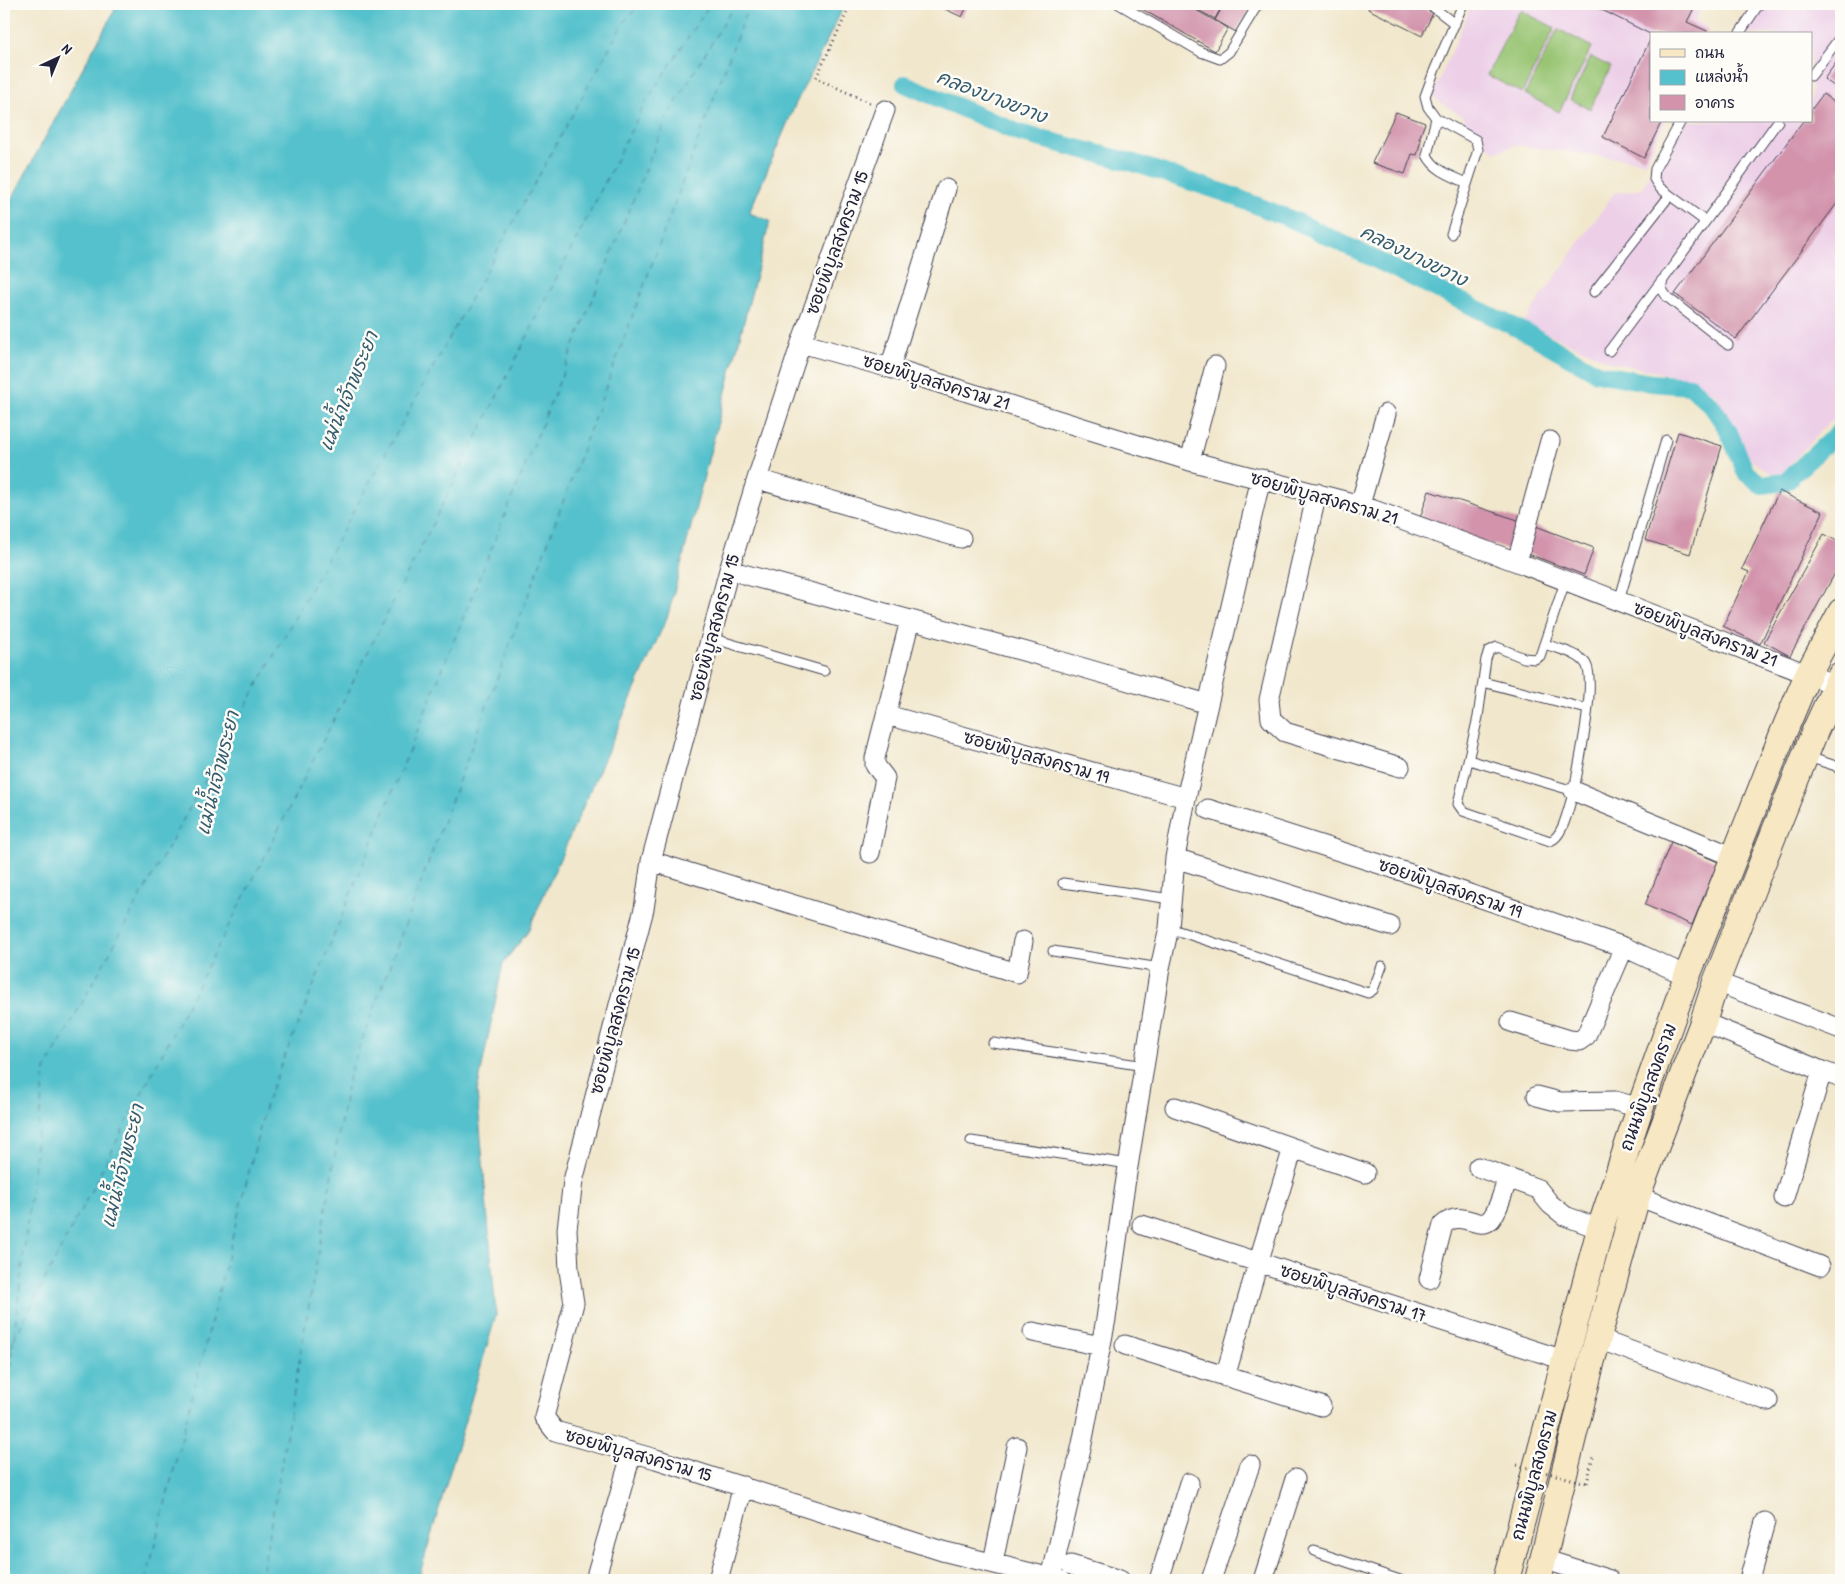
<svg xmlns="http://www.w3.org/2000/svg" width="1845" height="1584" viewBox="0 0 1845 1584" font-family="'Patrick Hand','Playpen Sans Thai',sans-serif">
<rect width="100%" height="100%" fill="#fdfcf7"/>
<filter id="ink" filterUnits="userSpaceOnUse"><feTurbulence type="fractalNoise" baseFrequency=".02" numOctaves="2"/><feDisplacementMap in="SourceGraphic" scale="10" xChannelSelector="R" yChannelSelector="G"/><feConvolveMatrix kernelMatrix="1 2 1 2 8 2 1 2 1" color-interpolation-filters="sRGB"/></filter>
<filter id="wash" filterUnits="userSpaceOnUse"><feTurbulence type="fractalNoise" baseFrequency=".0096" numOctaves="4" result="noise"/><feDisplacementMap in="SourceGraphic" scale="20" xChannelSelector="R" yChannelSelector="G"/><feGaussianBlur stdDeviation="1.12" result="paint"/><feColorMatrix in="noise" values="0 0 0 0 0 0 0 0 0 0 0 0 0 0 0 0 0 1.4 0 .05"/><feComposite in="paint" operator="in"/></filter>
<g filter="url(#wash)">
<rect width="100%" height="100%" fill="#f1e7cc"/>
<path fill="#edd0e8" d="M1472 4H1701L1695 21 1708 28 1706 34H1651V121H1665L1646 162 1516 145 1496 152 1460 126 1465 118 1432 97Z
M1763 4H1841V416L1828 423 1782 473 1771 474 1751 460 1715 394 1696 381 1611 362 1523 323 1614 193 1641 189 1685 121H1811V34H1743Z"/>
<path fill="#99c573" stroke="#5e7457" d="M1520 10 1555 28 1522 93 1487 75Z
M1558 29 1592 47 1559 112 1525 94Z
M1591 57 1611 67 1590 109 1570 99Z"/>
<path fill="#54c1cc" stroke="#3b7284" d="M118 4H845L796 103 749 213 770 221 668 615 527 933 503 963 477 1092 496 1315 418 1580H4V213Z"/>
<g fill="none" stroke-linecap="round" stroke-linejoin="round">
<path stroke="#54c1cc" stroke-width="18" d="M905 84 1019 133 1134 163 1228 194 1298 222 1531 335 1597 373 1651 383 1690 386 1711 405 1728 430 1746 473 1762 485 1785 482 1841 430"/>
<path stroke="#345a6e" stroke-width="1" stroke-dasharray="6 5" stroke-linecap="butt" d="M14 1339 264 858 644 105 710 4
M4 1360 13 1343
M4 1422 45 1070 622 25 640 4
M146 1580 267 1100 667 117 735 4
M261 1580 349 1075 749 4"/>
</g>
<g id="blocks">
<path fill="#d293ab" d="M934 4H968L962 17Z
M1142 4H1185L1228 28 1215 51 1140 8Z
M1187 4H1223L1215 19Z
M1224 4H1252L1236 32 1215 20Z
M1371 4H1415L1433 13 1422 36 1368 9Z
M1590 4H1696L1687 22 1707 31 1706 34H1650Z
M1651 38V121H1662L1644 158 1603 137Z
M1841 56V91L1824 79Z
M1823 94 1841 107V198L1736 339 1675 294 1803 121H1811V110Z
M1396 112 1425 123 1419 139 1421 140 1417 155 1412 154 1405 174 1372 163Z
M1678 432 1722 446 1690 554 1645 540Z
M1429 491 1521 521 1512 551 1419 521Z
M1779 491 1823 512 1760 644 1723 626 1749 572 1742 569Z
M1533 525 1594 548 1584 575 1523 552Z
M1824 534 1841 543V562L1790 656 1764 642Z
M1671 842 1718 862 1692 925 1645 905Z"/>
</g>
</g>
<g filter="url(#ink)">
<use href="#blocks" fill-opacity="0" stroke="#414051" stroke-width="1"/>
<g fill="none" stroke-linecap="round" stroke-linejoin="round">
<defs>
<path id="lane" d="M1119 4 1201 52 1220 59 1229 52 1258 4
M1429 4 1455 24
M1739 34 1759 4
M1811 76 1841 36
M1436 118 1427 155C1435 171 1452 176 1467 183
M1681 121 1655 169 1654 179 1660 188 1705 221
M1451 234 1478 150 1476 140 1436 118 1428 107 1425 96 1435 69 1463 4
M1594 292 1670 195
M1728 345 1667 297 1661 288 1663 280 1778 121
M1609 351 1662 280
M1565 582 1540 656 1535 659 1524 658 1497 647 1489 651 1486 659 1478 717 1458 804 1463 811 1550 841C1564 837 1569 804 1574 791
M1619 601 1666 440
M711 638 824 671
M1483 682 1587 709
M1808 757 1836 766 1841 771
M1469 760 1574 791C1578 767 1597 683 1586 664 1578 652 1557 649 1545 644
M1063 883 1171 899
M1169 928 1368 993 1373 990 1382 966
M1053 951 1160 968
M993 1043 1145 1066
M971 1141 1129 1164
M1314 1551 1400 1580"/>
<path id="street" d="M885 110 801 343 757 479 729 570 651 861 644 909 573 1181 567 1229 569 1270 574 1303 544 1417 555 1431 656 1459 942 1551 1060 1580
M801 343 890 368 1190 461 1360 505 1517 562 1841 687
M890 368 946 189
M1190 461 1215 366
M757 479 961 538
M1317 493 1269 700 1271 719 1285 732 1400 767
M1360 505 1386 414
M1517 562 1550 441
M729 570 1070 664 1208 704
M887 715 1186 798
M1574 791 1734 857
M1208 809 1414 875 1624 947 1687 976
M870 853 885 778 875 765V758L910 620
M1175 858 1390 926
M651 861 1017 973 1023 941
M1716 982 1841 1029
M1511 1022 1570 1040 1579 1041 1586 1036 1624 947
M1703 1022 1822 1071 1784 1198
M1822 1071 1841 1078
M1537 1096 1560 1102 1615 1101 1640 1108
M1175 1107 1365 1173
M1478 1167 1538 1189 1550 1204 1565 1216 1600 1229
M1637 1196 1820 1266
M1142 1225 1564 1360
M1429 1279 1443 1225C1463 1207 1478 1233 1491 1219 1500 1208 1503 1190 1508 1178
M1033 1332 1101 1346
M1598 1339 1768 1401
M1125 1345 1321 1406
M1225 1377 1258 1263 1293 1148
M1543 1559 1610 1580
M993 1562 1017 1447
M1071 1565 1120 1580
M597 1573 632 1452
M1051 1578 1082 1444 1106 1319 1123 1198 1160 968 1169 928 1175 858 1186 798 1261 478
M718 1580 743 1486
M1159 1580 1189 1483
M1211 1580 1250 1465
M1263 1580 1295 1479
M1749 1580 1765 1522"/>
<path id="secondary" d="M1506 1580 1600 1229 1640 1108 1687 976 1784 731 1808 674 1841 612
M1538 1580 1592 1360 1637 1196 1703 1022 1716 982 1765 856 1815 731 1841 675"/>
</defs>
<use href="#lane" stroke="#414051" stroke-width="11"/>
<use href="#street" stroke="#414051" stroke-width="21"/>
<use href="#secondary" stroke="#414051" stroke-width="28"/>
<path stroke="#414051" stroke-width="3" stroke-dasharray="1 4" stroke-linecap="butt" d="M851 4 816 78 870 103
M1587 1483 1593 1457H1590"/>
<use href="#lane" stroke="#fff" stroke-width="9"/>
<use href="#street" stroke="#fff" stroke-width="19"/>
<use href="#secondary" stroke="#f7e8c3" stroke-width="26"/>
<path stroke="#414051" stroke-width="3" stroke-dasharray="1 4" stroke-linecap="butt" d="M1517 1465 1587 1483"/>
</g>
</g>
<g text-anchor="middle" stroke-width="5" stroke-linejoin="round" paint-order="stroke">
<g font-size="18" fill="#22223b" stroke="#fdfcf7">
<text transform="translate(837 243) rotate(-70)" y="6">ซอยพิบูลสงคราม 15</text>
<text transform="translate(936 382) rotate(17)" y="6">ซอยพิบูลสงคราม 21</text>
<text transform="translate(1324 498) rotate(16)" y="6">ซอยพิบูลสงคราม 21</text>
<text transform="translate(714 628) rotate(-75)" y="6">ซอยพิบูลสงคราม 15</text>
<text transform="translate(1705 634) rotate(21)" y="6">ซอยพิบูลสงคราม 21</text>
<text transform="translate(1036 757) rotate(16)" y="6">ซอยพิบูลสงคราม 19</text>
<text transform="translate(1450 888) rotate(19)" y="6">ซอยพิบูลสงคราม 19</text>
<text transform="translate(615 1021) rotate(-75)" y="6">ซอยพิบูลสงคราม 15</text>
<text transform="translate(1648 1087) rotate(-70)" y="6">ถนนพิบูลสงคราม</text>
<text transform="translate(1353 1293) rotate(18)" y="6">ซอยพิบูลสงคราม 17</text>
<text transform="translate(638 1455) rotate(16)" y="6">ซอยพิบูลสงคราม 15</text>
<text transform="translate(1534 1475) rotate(-75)" y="6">ถนนพิบูลสงคราม</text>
</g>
<g font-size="19" font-style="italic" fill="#345a6e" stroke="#fdfcf7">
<text transform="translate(992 96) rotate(21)" y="7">คลองบางขวาง</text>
<text transform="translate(1414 255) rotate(26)" y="7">คลองบางขวาง</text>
<text transform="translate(348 391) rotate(-68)" y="7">แม่น้ำเจ้าพระยา</text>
<text transform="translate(217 773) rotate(-76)" y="7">แม่น้ำเจ้าพระยา</text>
<text transform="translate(122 1166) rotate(-76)" y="7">แม่น้ำเจ้าพระยา</text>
</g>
</g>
<rect width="1845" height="1584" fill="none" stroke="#fdfcf7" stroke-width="20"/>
<rect x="1650" y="32" width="162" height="90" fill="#fdfcf7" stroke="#a5a5ac"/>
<rect x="1660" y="49" width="25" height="8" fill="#f7e8c3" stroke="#a5a5ac"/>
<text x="1695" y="58" font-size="15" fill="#22223b">ถนน</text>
<rect x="1660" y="70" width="25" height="15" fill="#54c1cc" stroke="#a5a5ac"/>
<text x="1695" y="82" font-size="15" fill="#22223b">แหล่งน้ำ</text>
<rect x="1660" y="95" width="25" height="15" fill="#d293ab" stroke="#a5a5ac"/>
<text x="1695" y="108" font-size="15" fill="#22223b">อาคาร</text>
<g transform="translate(58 58) rotate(44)" stroke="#fdfcf7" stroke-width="4" paint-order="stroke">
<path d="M0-4L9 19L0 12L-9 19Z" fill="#22223b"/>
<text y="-8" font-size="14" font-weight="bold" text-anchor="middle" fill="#22223b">N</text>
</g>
</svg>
